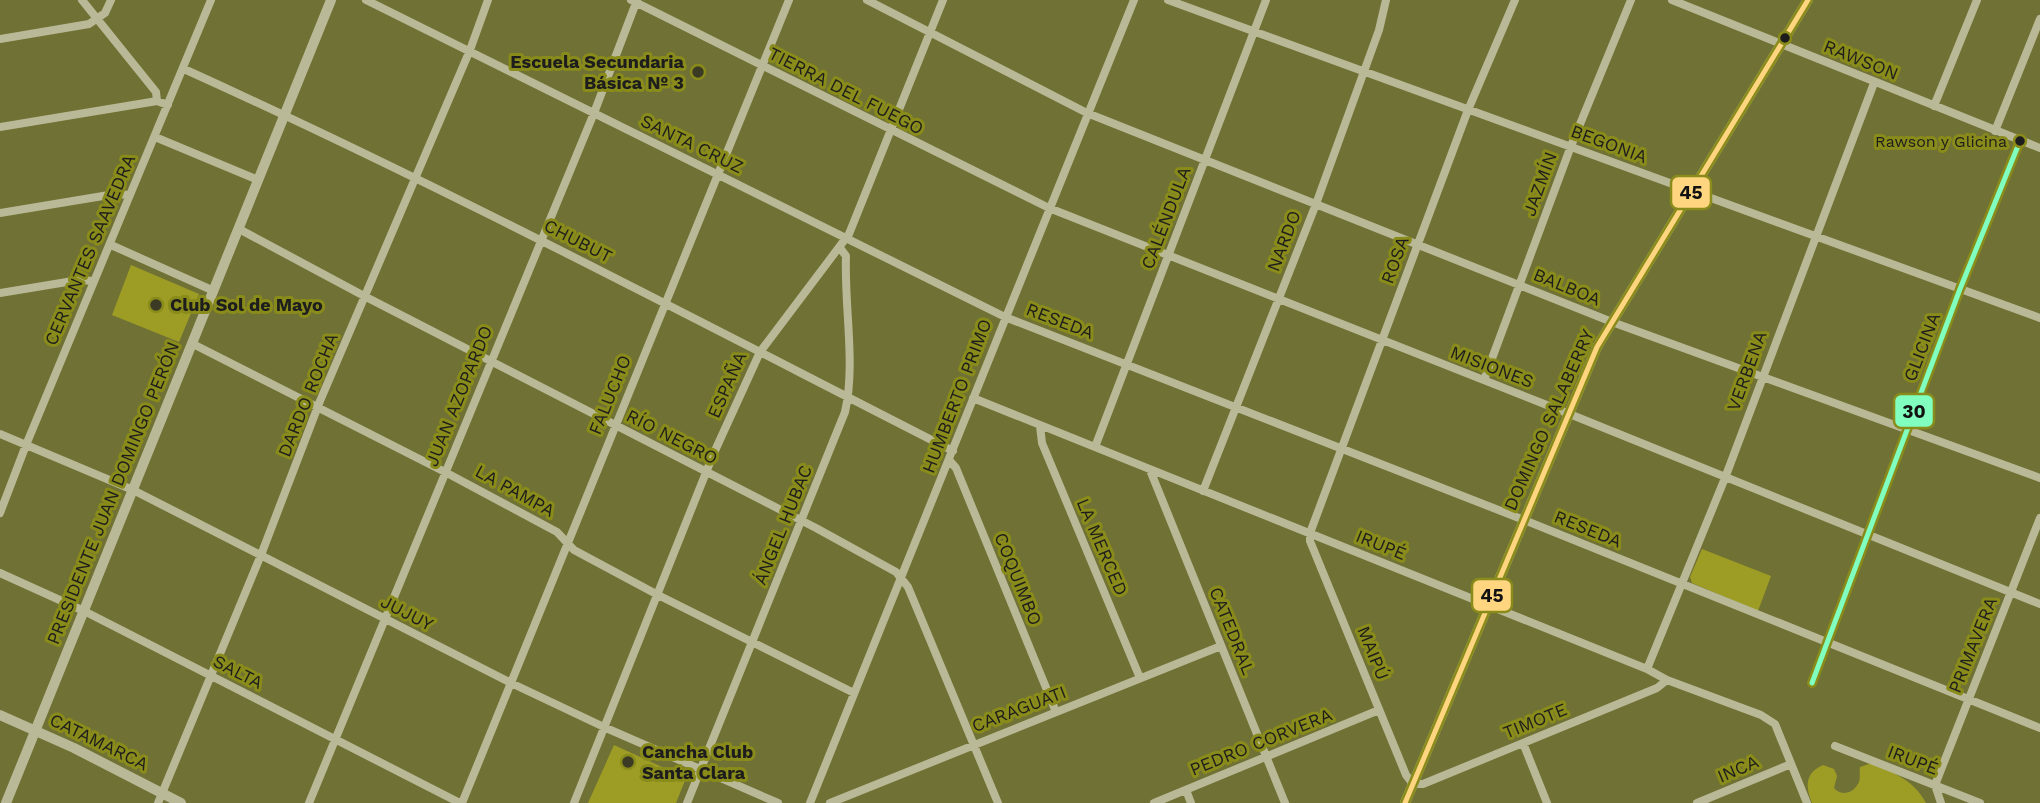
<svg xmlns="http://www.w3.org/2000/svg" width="2040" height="803" viewBox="0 0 2040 803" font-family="'Work Sans',sans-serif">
<rect width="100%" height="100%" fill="#707134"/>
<path fill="#9d9d25" d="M131 265 199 294 179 342 112 315Z
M1702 549 1771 576 1758 611 1692 583 1690 577Z
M614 745 686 778 676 803H588Z
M1872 763C1894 773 1915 781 1926 803H1812C1805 786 1805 773 1823 765L1834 769 1837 776 1834 788C1841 796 1852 794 1858 784 1861 780 1859 773 1860 767Z"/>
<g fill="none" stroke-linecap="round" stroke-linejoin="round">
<path stroke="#b9b997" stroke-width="8" d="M82 0 156 92 157 101
M366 0 1005 317 1524 520 2040 728
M631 0 1049 208 1567 413 2040 604
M867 0 1087 113 1612 322 2040 478
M1168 0 2040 318
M1515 0 1468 110 1310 533V541L1406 775 1413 784H1423L1657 688 1667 680
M1672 0 2040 148
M0 39 89 24 105 13 111 0
M184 69C445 187 698 321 953 451
M1934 106 1977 0
M0 127 157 101 168 105
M1995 131 2040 19
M155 137 258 180
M0 213 115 194 130 195
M239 229 366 297 816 528 896 572 908 587 998 803
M111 245 214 291
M0 293 79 280 94 281
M193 344 445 472 557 532 574 550 658 595 854 693
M1484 380 1571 146 1631 0
M973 398 1647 669 1667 680 1761 715 1775 724 1807 803
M1040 426 1042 443 1140 678
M0 434 133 490 511 683 606 728 778 803
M1095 447 1266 0
M949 460 956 468 1056 712
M1150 470 1285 803
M1203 491 1316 204 1379 30 1386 0
M0 513 26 445 211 0
M0 573 84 611 460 803
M1647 669 1725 478 1874 83
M1812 683 1960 289 2020 141
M1523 743 1547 803
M1835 746 1980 803
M1186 790 1191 803
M158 803 261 555 320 401 470 50 488 0
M309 803 594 113 637 0
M462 803 789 0
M574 803 713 455 760 352 849 234 943 0
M687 803 845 412C856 364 844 306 846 256L840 248
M810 803 1134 0
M830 803 1221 646
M1154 803 1379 710
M1697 803 1791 764
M1941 803 1935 785 2040 518"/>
<path stroke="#b9b997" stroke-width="10" d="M0 715 74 748 181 803
M6 803 331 0
M1405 803 1597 347 1808 0"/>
<defs>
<path id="bus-1" d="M1812 683 1960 289 2020 141"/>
<path id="bus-2" d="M1405 803 1597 347 1808 0"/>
</defs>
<use href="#bus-1" stroke="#898b1a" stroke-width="10"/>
<use href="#bus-2" stroke="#898b1a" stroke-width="10"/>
<use href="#bus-1" stroke="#80ffbe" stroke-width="5"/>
<use href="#bus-2" stroke="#ffd580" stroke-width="5"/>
</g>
<g fill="#1d1d1d" stroke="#898b1a" stroke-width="2.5">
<circle cx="1785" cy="38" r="6"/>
<circle cx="2020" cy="141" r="6"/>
</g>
<g fill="#3a3a25" stroke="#898b1a" stroke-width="2.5">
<circle cx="698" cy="72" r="7"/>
<circle cx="156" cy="305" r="7"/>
<circle cx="628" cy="762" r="7"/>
</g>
<g text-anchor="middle" stroke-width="6" stroke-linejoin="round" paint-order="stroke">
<g font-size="16" fill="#1d1d1d" stroke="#898b1a" text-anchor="end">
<text x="2007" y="147">Rawson y Glicina</text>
</g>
<g font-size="18" fill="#1d1d1d" stroke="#898b1a">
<text transform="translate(1861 60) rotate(22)" y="6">RAWSON</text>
<text transform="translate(846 91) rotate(27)" y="6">TIERRA DEL FUEGO</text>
<text transform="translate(692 144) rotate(26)" y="6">SANTA CRUZ</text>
<text transform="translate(1609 144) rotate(20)" y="6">BEGONIA</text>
<text transform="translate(1540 184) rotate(-70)" y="6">JAZMÍN</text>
<text transform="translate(1166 218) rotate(-69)" y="6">CALÉNDULA</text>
<text transform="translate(578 241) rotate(27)" y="6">CHUBUT</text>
<text transform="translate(1284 241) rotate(-69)" y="6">NARDO</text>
<text transform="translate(90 250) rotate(-67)" y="6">CERVANTES SAAVEDRA</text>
<text transform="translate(1395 260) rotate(-70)" y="6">ROSA</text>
<text transform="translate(1567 287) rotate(22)" y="6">BALBOA</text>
<text transform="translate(1060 321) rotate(21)" y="6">RESEDA</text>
<text transform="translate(1922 347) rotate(-69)" y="6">GLICINA</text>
<text transform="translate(1492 367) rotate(21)" y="6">MISIONES</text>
<text transform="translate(1747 371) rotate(-70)" y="6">VERBENA</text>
<text transform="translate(727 385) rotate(-66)" y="6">ESPAÑA</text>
<text transform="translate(308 395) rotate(-68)" y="6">DARDO ROCHA</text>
<text transform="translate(610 395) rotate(-68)" y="6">FALUCHO</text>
<text transform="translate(459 396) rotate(-68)" y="6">JUAN AZOPARDO</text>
<text transform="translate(957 396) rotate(-69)" y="6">HUMBERTO PRIMO</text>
<text transform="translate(1549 420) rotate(-66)" y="6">DOMINGO SALABERRY</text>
<text transform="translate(672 437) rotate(27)" y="6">RÍO NEGRO</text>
<text transform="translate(515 491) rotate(29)" y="6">LA PAMPA</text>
<text transform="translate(113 493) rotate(-68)" y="6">PRESIDENTE JUAN DOMINGO PERÓN</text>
<text transform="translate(783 525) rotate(-68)" y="6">ÁNGEL HUBAC</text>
<text transform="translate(1588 529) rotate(22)" y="6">RESEDA</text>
<text transform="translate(1381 545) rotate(22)" y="6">IRUPÉ</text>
<text transform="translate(1102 547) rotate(67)" y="6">LA MERCED</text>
<text transform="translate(1018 579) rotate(68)" y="6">COQUIMBO</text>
<text transform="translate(407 613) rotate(27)" y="6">JUJUY</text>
<text transform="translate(1232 631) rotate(68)" y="6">CATEDRAL</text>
<text transform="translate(1973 645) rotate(-68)" y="6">PRIMAVERA</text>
<text transform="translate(1373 653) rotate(68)" y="6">MAIPÚ</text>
<text transform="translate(238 672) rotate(27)" y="6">SALTA</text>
<text transform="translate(1019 709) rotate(-21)" y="6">CARAGUATI</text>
<text transform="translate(1535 721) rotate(-22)" y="6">TIMOTE</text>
<text transform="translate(99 742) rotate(26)" y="6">CATAMARCA</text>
<text transform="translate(1261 742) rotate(-22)" y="6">PEDRO CORVERA</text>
<text transform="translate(1913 760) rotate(21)" y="6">IRUPÉ</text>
<text transform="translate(1738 769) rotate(-23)" y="6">INCA</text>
</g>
<g font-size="18" font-weight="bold" fill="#1d1d1d" stroke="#898b1a" text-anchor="start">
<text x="684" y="68" text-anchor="end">Escuela Secundaria<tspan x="684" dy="21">Básica Nº 3</tspan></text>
<text x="170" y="311">Club Sol de Mayo</text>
<text x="642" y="758">Cancha Club<tspan x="642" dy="21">Santa Clara</tspan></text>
</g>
</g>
<g stroke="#898b1a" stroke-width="2.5">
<rect x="1671" y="176" width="40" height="33" rx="7" fill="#ffd580"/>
<rect x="1894" y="394" width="40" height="34" rx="7" fill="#80ffbe"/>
<rect x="1472" y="579" width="40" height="33" rx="7" fill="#ffd580"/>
</g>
<g font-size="19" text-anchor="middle" font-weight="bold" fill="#111">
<text x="1691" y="199">45</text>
<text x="1914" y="418">30</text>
<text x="1492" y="602">45</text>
</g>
</svg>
